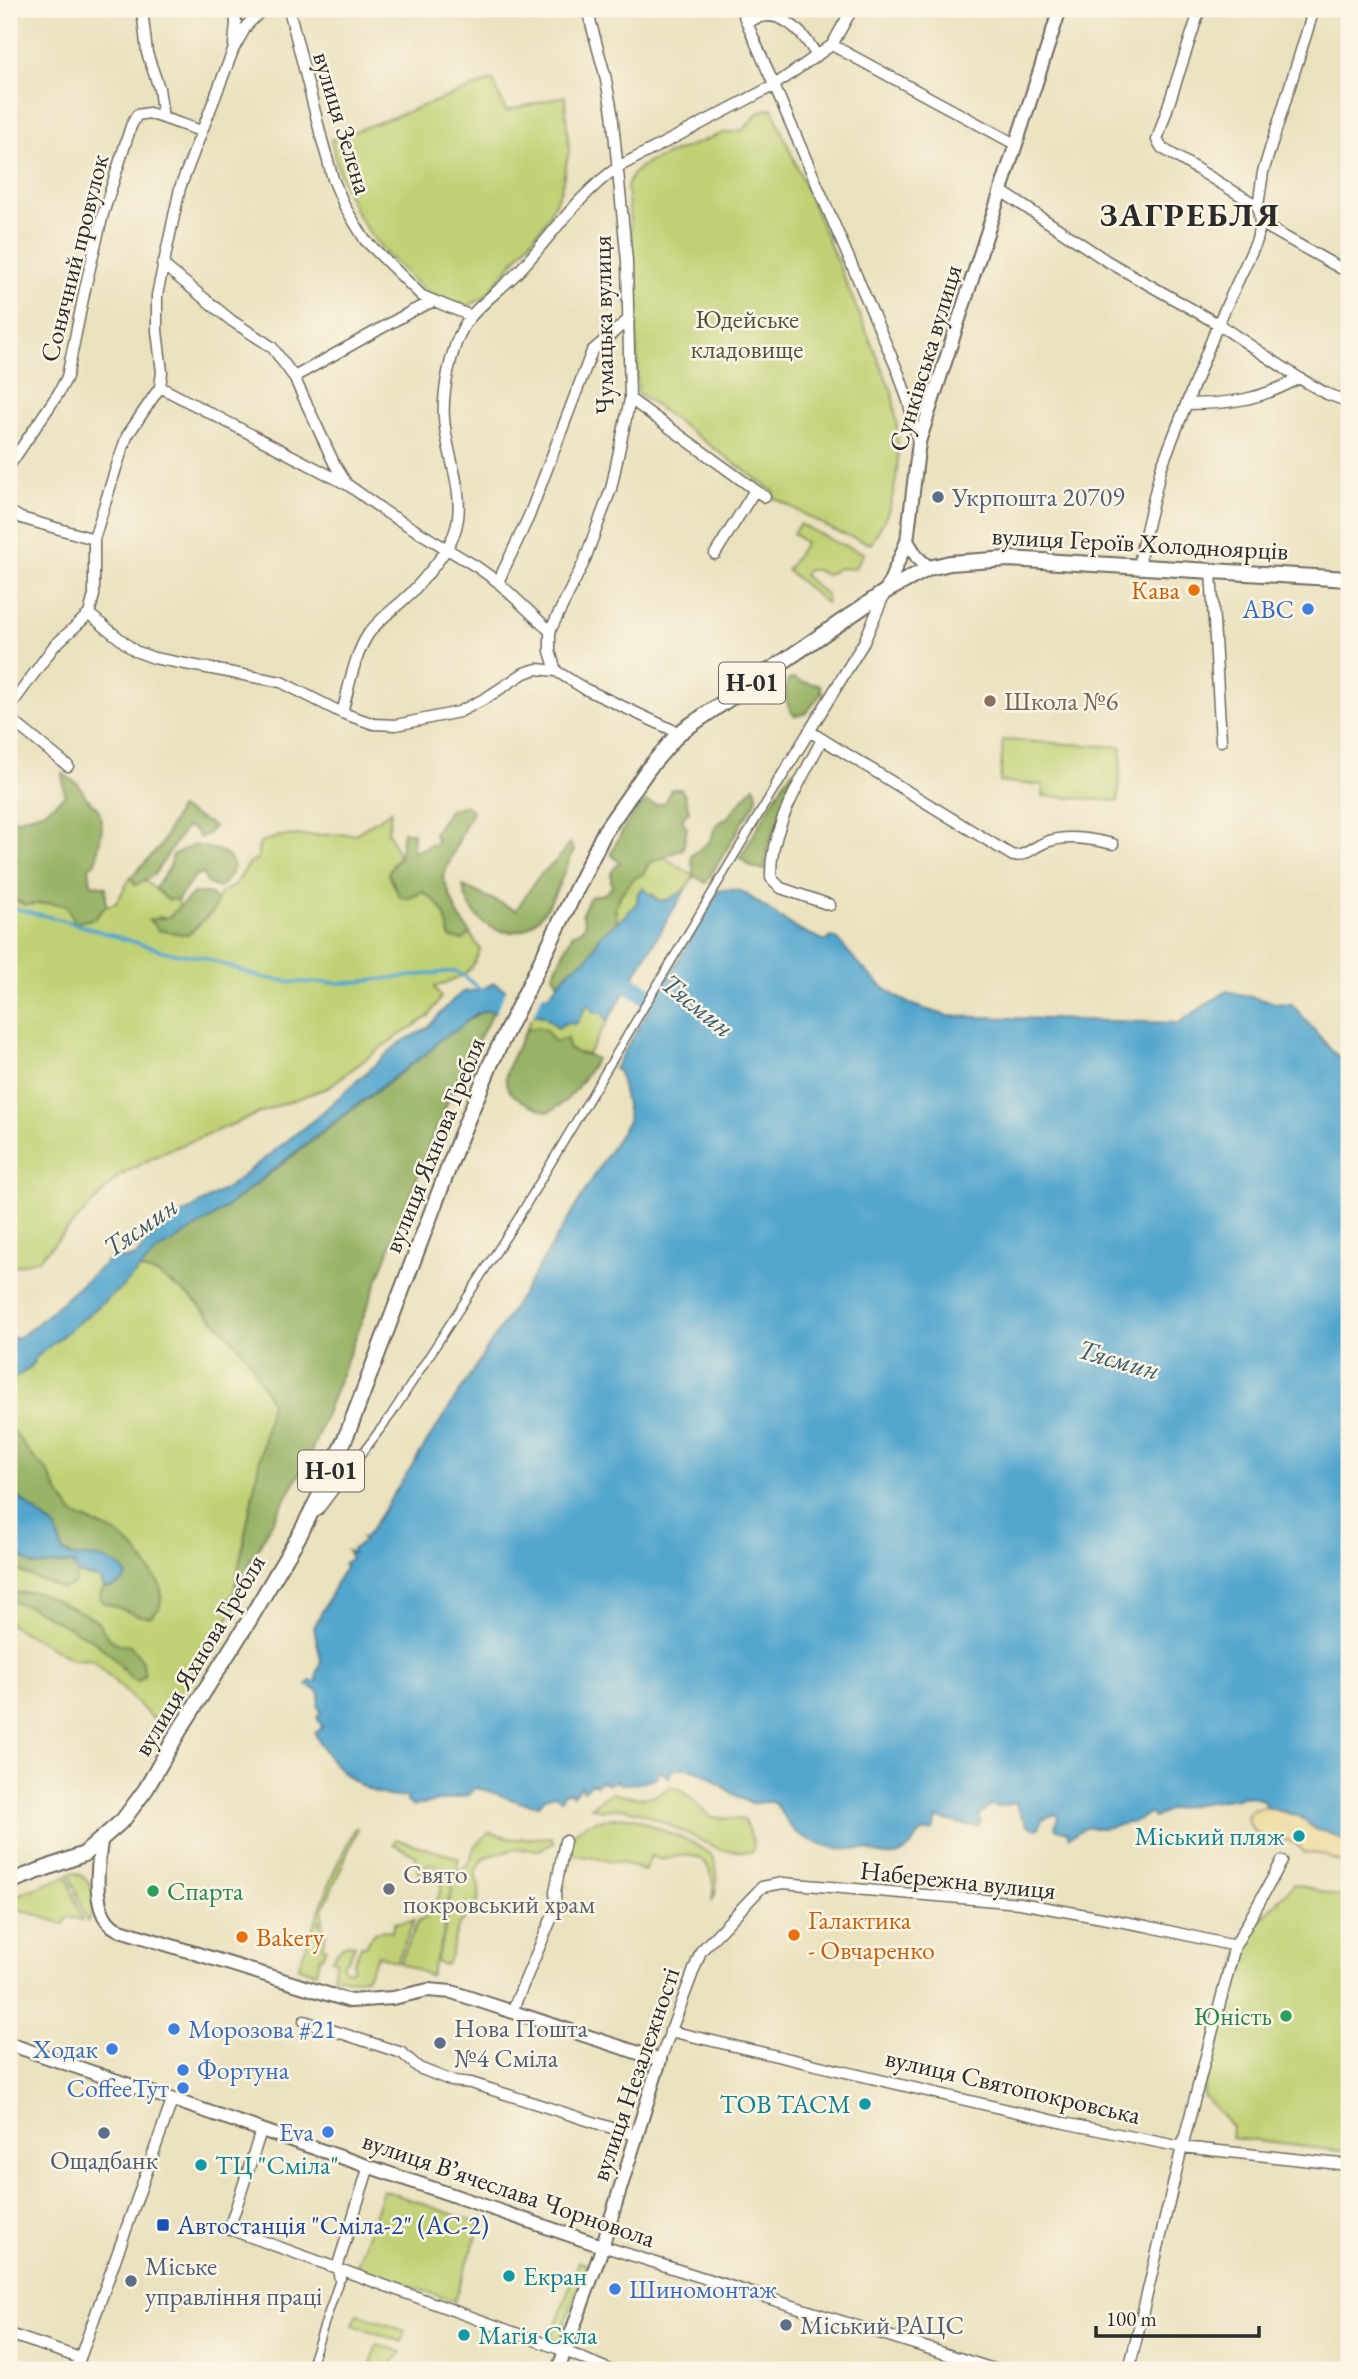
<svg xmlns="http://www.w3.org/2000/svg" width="1358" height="2379" viewBox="0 0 1358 2379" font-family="'EB Garamond',serif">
<rect width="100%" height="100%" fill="#fcf5e5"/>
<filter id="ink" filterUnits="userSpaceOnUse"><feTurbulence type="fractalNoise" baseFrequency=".0143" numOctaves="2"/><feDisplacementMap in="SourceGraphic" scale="14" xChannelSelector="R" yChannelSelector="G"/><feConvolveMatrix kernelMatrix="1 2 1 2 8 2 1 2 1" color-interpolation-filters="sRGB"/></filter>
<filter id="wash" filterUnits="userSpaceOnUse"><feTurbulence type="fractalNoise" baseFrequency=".00686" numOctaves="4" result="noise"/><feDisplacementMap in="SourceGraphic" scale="28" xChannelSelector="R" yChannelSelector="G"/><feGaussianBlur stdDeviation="1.57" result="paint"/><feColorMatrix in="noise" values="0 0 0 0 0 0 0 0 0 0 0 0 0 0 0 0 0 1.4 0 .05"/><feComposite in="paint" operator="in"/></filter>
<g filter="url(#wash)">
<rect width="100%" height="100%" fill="#eae1be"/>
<path fill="#c0d174" stroke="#767e50" stroke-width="2" d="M493 80 506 111 565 96 569 151 561 190 545 223 484 298 468 306C454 302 440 299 427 291 418 286 411 277 403 270 362 233 342 194 331 140Z
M772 108 892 392C899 431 902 470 889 509 885 521 877 532 871 544L835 531 773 497 774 492 638 393 634 268 627 186 632 175 646 163 723 133 743 130 759 112Z
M800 524 835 542 864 553 854 569 839 568 826 575 816 570H807L804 576 827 595 826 603 787 570 805 543 793 533Z
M1003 740 1122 747 1118 801 1043 796V785L1000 782Z
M391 811 388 831 399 857 392 865 409 898 423 892C444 906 446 914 451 937L463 940 470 933 480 949C472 976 459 978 434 987L441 997 429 1016 386 1044 327 1088 277 1106 162 1153 119 1176 39 1259 9 1268V897L25 905 47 903 66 905 95 918 106 906 116 903 131 877 135 885 144 880 168 900 178 899 179 909 169 917H159C168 930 173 935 189 934L213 911 220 893 234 886 249 864 258 858V849L261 842 280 836 355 834Z
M664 857 694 876C686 890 676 900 659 901L653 894 638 893 637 903 617 923 615 908 621 894 632 880 644 873 649 863Z
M588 1003 603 1013 607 1022 588 1054 575 1053 568 1048 567 1038 555 1042 526 1030 533 1014 544 1016 552 1021Z
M139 1269 157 1274 191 1297 228 1334 247 1356 271 1402 234 1591 229 1600 235 1607 173 1710 170 1713 161 1709 154 1720 93 1660 72 1659 9 1624V1383H14L15 1378 32 1366 35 1358 123 1286Z
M671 1787 682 1790 711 1817 744 1820 754 1843 752 1852 721 1850 648 1815 623 1808 601 1810 591 1807 611 1793C637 1799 649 1801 671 1787Z
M632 1817 695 1844 713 1856C718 1871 720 1886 712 1901 716 1877 710 1852 678 1856 665 1858 665 1862 651 1856L644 1871 624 1863 565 1853C572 1819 603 1818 632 1817Z
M355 1828 358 1829 323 1909V1922L319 1921 318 1923 323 1926 326 1935 322 1946 326 1948 322 1957 320 1956 316 1972 298 1968 335 1869Z
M490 1832 514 1839 551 1837 554 1843 539 1850 517 1849 485 1857C466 1877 483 1880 479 1898 477 1910 466 1915 460 1924 453 1935 454 1950 448 1962L445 1965 435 1962 444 1935 453 1883 446 1909 443 1936 430 1976 400 1963 418 1921 429 1915 440 1893 444 1869 428 1864 424 1875 418 1872 416 1856 393 1844 395 1839 459 1858 456 1873C473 1861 469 1862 475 1845Z
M75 1872C95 1881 100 1905 87 1922L69 1873Z
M67 1876 82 1920 68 1917 64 1924 9 1906V1898Z
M1294 1884 1349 1899V2152L1231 2138 1232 2127 1202 2094 1244 1938Z
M414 1920 397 1962 378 1955 366 1978 350 1979 333 1976 336 1960 332 1959C339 1949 342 1942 355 1945L348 1960 342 1964 344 1970 349 1971 353 1968V1963L361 1946H366L374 1932 384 1930 392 1932 395 1923Z
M383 2190 481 2224 454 2301 356 2268Z
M579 2261 587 2263 558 2344 550 2341Z
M357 2314 406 2331 402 2342 353 2325Z
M377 2344 402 2352 392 2363 393 2370H369Z"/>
<path fill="#98b366" stroke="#626f48" stroke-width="2" d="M795 678 801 682 820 685 822 693 806 713 795 716C786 707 783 691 788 680Z
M793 771 800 774 768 845 765 870 751 867 740 858 785 780Z
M62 773 79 785 85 796 99 810 102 828 96 862 89 867 91 884 106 887V906L95 918 75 923 66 905 47 903 25 905 9 897V822L45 811 65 795Z
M754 786C765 802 742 816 737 832L706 883 694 876 691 856 710 841 716 825 728 817Z
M671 789H681L685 796 689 811 682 819 687 828 683 849 649 863 644 873 632 880 621 894 615 908 617 923 600 936 589 957 570 970 558 984 553 974 572 935 582 929 585 923 582 913 590 897 606 893 612 887C610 875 610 870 620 863L611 854C620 835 629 816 646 802L656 805 665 803Z
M465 805 472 810 443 877 457 913 470 933 463 940 450 938C446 914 444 906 423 892L409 898 400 897 388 873 399 857 403 832H413V852L437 843 434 833 450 809Z
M179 808 214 826 207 835 199 838 195 830 186 827 154 875 135 885 131 877 160 847Z
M570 843 574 850C558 884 539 953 489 926 476 920 465 900 463 886L516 910 539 876 556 861Z
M194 845C211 849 228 848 234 867L230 876 219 888 208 884 202 873 195 876 178 899 168 900 155 888 170 867 173 855Z
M194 893H209L217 902 213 911 189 934C178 935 170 930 159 931L149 920 169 917Z
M489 1010 494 1011 464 1066 439 1121 310 1455 234 1591 271 1402 247 1356 228 1334 191 1297 157 1274 139 1269 156 1252 215 1216 433 1048 440 1037 458 1029 462 1024 481 1012Z
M537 1027 545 1029 555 1042 567 1038 568 1048C577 1055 587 1053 596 1059 583 1079 570 1103 548 1112 488 1091 503 1076 526 1030Z
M9 1429 15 1433 30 1454 47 1470 58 1492 73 1514 116 1533 134 1548 160 1585 162 1596 159 1609 150 1617 140 1616 102 1602 100 1595 104 1588H111L104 1559 76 1558 64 1552 55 1528 17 1496 9 1493Z
M9 1544C17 1555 37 1562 50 1564 59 1566 65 1562 74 1565L78 1574 74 1584 63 1589 18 1571 9 1565Z
M9 1591C19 1595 27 1591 36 1592 40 1593 88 1615 93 1618 110 1630 100 1643 131 1646 139 1657 146 1663 144 1676L138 1681 132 1679 110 1654 89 1638 28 1606 9 1601Z"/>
<path fill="#eeda9e" stroke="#8c8264" stroke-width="2" d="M1266 1807 1298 1816 1317 1830 1327 1832 1349 1843V1864L1334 1860 1327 1855 1304 1852C1283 1826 1255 1851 1247 1816L1253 1810Z"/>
<path fill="#52a6ce" stroke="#3e687c" stroke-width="2" d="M643 888 659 901 668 900 685 890 607 1022 603 1013H594L588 1004 576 1024 565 1023 558 1028 544 1016 501 1010 498 1013C482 1006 470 1017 459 1028 448 1038 443 1033 433 1048L327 1127 215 1216 156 1252 123 1286 35 1358C31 1368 20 1377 9 1378V1340L21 1336 38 1323 112 1257 116 1255 125 1259 136 1256 153 1235 169 1222 231 1185 316 1118 398 1044 427 1028 453 1000 463 992 480 990 494 983 506 990 548 996 570 970 589 957 600 936 626 915 637 903 638 893Z
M730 889 743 892 797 929 826 941 832 937 838 940C858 963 881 991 910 1004 921 1009 935 1011 947 1016L1178 1023 1227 991 1276 1003 1292 1004 1332 1051 1349 1065V1843L1327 1832 1317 1830 1298 1816 1266 1807 1264 1800 1249 1796 1185 1806 1168 1810 1154 1818 1150 1813 1133 1822 1103 1828H1085L1069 1837 1067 1832 1055 1828 1058 1817 1056 1814 1042 1819 1039 1828 1036 1829 1027 1825 1015 1803 997 1807 991 1805 978 1816 981 1821 978 1826C961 1827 953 1819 936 1819L933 1831 921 1832C915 1840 909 1851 899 1855 887 1859 878 1853 868 1850 858 1848 846 1850 836 1848 824 1846 805 1839 796 1832 786 1824 783 1812 774 1802 766 1801 759 1804 752 1803 724 1796 700 1756 671 1771L669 1778 659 1770 657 1777 640 1783 620 1784 617 1781 608 1784 601 1781 596 1785 591 1783 584 1791 581 1786 573 1795 569 1792 564 1793 562 1799 554 1795 545 1798 539 1805C516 1805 498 1791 475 1788L469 1795 413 1806 407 1802V1797C366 1799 331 1769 315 1733L322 1728 317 1717 321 1712 318 1707 320 1692 307 1685 310 1681H317L316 1677 321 1660 314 1628 340 1575 347 1566 344 1564 351 1558 347 1551 353 1553 352 1549 364 1542 361 1538 365 1537 370 1531 524 1291 629 1119 619 1072 614 1069 719 891Z
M9 1493 17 1496 55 1528 63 1552 76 1558C88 1552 122 1562 127 1576 122 1585 114 1588 104 1588L101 1579 78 1574 74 1565 70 1563 34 1566 15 1552 9 1544Z"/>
<path fill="#eae1be" d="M508 986 544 992 532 1018 503 1013 499 1017 494 1016Z"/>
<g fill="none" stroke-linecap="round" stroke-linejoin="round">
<path stroke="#52a6ce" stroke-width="3.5" d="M9 907 62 920 167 952 202 957 260 977 290 982 348 983 455 971 464 976 482 991"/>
<path stroke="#52a6ce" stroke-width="19" d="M605 977C632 982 655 1000 675 1018"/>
</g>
</g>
<g filter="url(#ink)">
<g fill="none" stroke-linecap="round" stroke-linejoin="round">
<defs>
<path id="pedestrian" d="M318 1512 391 1415 517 1220 777 784
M309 2370 340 2278"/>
<path id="minor" d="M142 9 147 53 159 88 163 118
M234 9 236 22 234 44
M289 9 322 140 333 179 345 207 365 240 422 296 471 316
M741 9 899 374 909 404 918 442
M1200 9 1157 140 1162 148 1258 206
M747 23C777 3 802 30 817 56
M832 45 1015 144
M1001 191 1107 261 1218 324 1299 378 1327 394 1349 402
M1260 223 1340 268 1349 269
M162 264 232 321 272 347 294 377 334 463 346 483
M294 377 412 311 434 301
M160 387 348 485 387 513 477 567 498 582 550 631
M630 399 765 497
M1186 404C1229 404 1261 400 1299 378
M9 466 58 394 67 377 86 284 103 214 131 126 137 115 149 113 201 131
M9 511 21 518 94 539
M715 554 755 490
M1140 567 1141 551 1161 468 1218 324 1257 240 1260 223 1258 206 1263 172 1314 9
M1211 571 1221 741
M498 582 529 516 592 351 629 319
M89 614 135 651 154 658 281 682 342 713 374 724 396 725 459 712 486 698 524 673 537 669 556 671 585 689 679 733
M556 671 550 651V631L584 562 611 489 630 399 627 261 612 112 605 75 587 9
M9 708 54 646 89 614 94 595V539L116 468 127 436 160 387 162 372 157 331V295L180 188 234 48 247 25 263 9
M342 713C349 688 354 655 369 633 381 617 397 607 411 593 425 578 451 548 456 528 466 492 446 454 444 418 442 393 451 348 464 326 474 308 504 287 520 270 552 235 579 194 618 167L773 86 832 45 852 9
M9 718 68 766
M809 731 1013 856C1026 856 1032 848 1044 843 1065 834 1092 839 1113 844
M822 739C801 782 769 829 771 878L781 888 830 905
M777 784 864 642 885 593
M512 2011 556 1908 555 1892 565 1841
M304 2021 402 2053 419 2068 452 2081 471 2083 637 2136
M670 2031 1064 2123 1182 2147 1349 2165
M660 2060 701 1951 762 1887 783 1883 1020 1903 1146 1926 1235 1946
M261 2131 229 2229 565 2351 610 2370
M602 2246 997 2370
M340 2278 337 2268 369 2166
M9 2334 80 2358 75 2370
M80 2358 172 2101
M1129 2370 1182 2147 1235 1946 1282 1861"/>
<path id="tertiary" d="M907 541 917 557 929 568
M886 591 907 541 919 442 1060 9
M101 1841C98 1866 90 1915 117 1929L350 2001 393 1998 428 1990 452 1992 660 2060 599 2257 558 2370
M9 2044 602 2246"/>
<path id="primary" d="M9 1882 84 1854 123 1820 146 1789 179 1731 250 1619 300 1534 326 1483 349 1429 461 1135 491 1063 605 831 648 769 679 733 886 591 929 568 950 563 1008 559 1349 579"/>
</defs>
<use href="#pedestrian" stroke="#6e6b5e" stroke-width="10"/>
<use href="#minor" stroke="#6e6b5e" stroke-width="13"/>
<use href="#tertiary" stroke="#6e6b5e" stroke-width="16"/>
<use href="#primary" stroke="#6e6b5e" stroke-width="18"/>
<use href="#pedestrian" stroke="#fff" stroke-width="7"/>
<use href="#minor" stroke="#fff" stroke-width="10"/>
<use href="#tertiary" stroke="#fff" stroke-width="12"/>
<use href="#primary" stroke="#fff" stroke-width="14"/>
</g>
</g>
<g fill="#5c6f8a" stroke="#fcf5e5" stroke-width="2.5">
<circle cx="938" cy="497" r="7"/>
<circle cx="440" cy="2043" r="7"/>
<circle cx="104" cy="2133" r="7"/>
<circle cx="131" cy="2281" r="7"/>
<circle cx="786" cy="2325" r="7"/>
</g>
<g fill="#e8710a" stroke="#fcf5e5" stroke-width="2.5">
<circle cx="1194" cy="590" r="7"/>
<circle cx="794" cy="1935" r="7"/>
<circle cx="242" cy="1937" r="7"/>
</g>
<g fill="#3f7fe0" stroke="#fcf5e5" stroke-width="2.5">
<circle cx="1308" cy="609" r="7"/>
<circle cx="174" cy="2029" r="7"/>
<circle cx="112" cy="2049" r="7"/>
<circle cx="183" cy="2070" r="7"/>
<circle cx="183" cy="2088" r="7"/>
<circle cx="328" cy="2132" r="7"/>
<circle cx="615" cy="2289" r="7"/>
</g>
<circle fill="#8d6e63" stroke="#fcf5e5" stroke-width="2.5" cx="990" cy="701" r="7"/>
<g fill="#0f9aa8" stroke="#fcf5e5" stroke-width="2.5">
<circle cx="1299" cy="1836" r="7"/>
<circle cx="865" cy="2104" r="7"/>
<circle cx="201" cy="2165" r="7"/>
<circle cx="509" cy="2276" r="7"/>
<circle cx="464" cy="2335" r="7"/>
</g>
<circle fill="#6b7280" stroke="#fcf5e5" stroke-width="2.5" cx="389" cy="1889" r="7"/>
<g fill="#2e9e5b" stroke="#fcf5e5" stroke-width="2.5">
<circle cx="153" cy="1891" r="7"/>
<circle cx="1286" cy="2016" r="7"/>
</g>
<rect fill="#1a4fb4" stroke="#fcf5e5" stroke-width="2.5" x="156" y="2218" width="14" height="14" rx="3.5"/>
<g text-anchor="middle" stroke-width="5" stroke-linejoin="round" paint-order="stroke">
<g fill="#fcf5e5" stroke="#6a6863" stroke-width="2">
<rect x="719" y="662.5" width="66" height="41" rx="5"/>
<rect x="298" y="1450.5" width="66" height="41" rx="5"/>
</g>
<g font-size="24" font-weight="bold" fill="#2b2b2b">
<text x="752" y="691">Н-01</text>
<text x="331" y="1479">Н-01</text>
</g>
<g font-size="26" fill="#2b2b2b" stroke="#fcf5e5">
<text transform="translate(343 123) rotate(73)" y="9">вулиця Зелена</text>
<text transform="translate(74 258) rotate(-76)" y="9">Сонячний провулок</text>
<text transform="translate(603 325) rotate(-91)" y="9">Чумацька вулиця</text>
<text transform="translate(925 358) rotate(-73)" y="9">Сунківська вулиця</text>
<text transform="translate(1140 543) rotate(3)" y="9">вулиця Героїв Холодноярців</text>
<text transform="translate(434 1145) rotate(-68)" y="9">вулиця Яхнова Гребля</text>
<text transform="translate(199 1655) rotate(-59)" y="9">вулиця Яхнова Гребля</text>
<text transform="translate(958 1880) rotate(6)" y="9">Набережна вулиця</text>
<text transform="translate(635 2074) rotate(-71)" y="9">вулиця Незалежності</text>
<text transform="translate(1013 2086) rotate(13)" y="9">вулиця Святопокровська</text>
<text transform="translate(509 2189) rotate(19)" y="9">вулиця Вʼячеслава Чорновола</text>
</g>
<g font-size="26" fill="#50543d" stroke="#fcf5e5">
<text x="747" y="328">Юдейське<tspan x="747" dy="30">кладовище</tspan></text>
</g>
<g font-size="26" fill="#4e5e75" stroke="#fcf5e5" text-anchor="start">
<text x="952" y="506">Укрпошта 20709</text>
<text x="454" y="2037">Нова Пошта<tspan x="454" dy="30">№4 Сміла</tspan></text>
<text x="104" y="2169" text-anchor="middle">Ощадбанк</text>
<text x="145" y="2275">Міське<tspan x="145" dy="30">управління праці</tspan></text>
<text x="800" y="2334">Міський РАЦС</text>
</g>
<g font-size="26" fill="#c56008" stroke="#fcf5e5" text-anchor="start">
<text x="1180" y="599" text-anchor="end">Кава</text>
<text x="808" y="1929">Галактика<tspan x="808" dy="30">- Овчаренко</tspan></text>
<text x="256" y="1946">Bakery</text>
</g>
<g font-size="26" fill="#366cbe" stroke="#fcf5e5" text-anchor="end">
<text x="1294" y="618">ABC</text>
<text x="188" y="2038" text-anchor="start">Морозова #21</text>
<text x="98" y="2058">Ходак</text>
<text x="197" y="2079" text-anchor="start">Фортуна</text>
<text x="169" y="2097">CoffeeТут</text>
<text x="314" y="2141">Eva</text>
<text x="629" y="2298" text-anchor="start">Шиномонтаж</text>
</g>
<g font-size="26" fill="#785e54" stroke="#fcf5e5" text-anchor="start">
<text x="1004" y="710">Школа №6</text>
</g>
<g font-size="26" fill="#0d838f" stroke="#fcf5e5" text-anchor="start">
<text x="1285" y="1845" text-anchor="end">Міський пляж</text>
<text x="851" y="2113" text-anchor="end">ТОВ ТАСМ</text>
<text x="215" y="2174">ТЦ "Смiла"</text>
<text x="523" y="2285">Екран</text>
<text x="478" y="2344">Магія Скла</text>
</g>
<g font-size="26" fill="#5b616d" stroke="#fcf5e5" text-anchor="start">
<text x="403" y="1883">Свято<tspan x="403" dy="30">покровський храм</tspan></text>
</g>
<g font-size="26" fill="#27864d" stroke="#fcf5e5" text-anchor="start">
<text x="167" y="1900">Спарта</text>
<text x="1272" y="2025" text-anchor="end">Юність</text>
</g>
<g font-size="26" fill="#164399" stroke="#fcf5e5" text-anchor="start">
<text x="177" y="2234">Автостанція "Сміла-2" (АС-2)</text>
</g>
<g font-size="28" font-style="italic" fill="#3b5c6c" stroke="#fcf5e5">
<text transform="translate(698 1005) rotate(39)" y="10">Тясмин</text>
<text transform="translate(140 1226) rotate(-35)" y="10">Тясмин</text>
<text transform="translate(1119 1359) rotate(16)" y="10">Тясмин</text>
</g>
<g font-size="33" font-weight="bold" letter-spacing="2" fill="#2b2b2b" stroke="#fcf5e5">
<text x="1190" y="226">ЗАГРЕБЛЯ</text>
</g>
</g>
<rect width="1358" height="2379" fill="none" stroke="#fcf5e5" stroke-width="35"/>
<path d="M1096 2326v10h163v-10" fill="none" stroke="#2b2b2b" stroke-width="3.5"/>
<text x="1106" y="2326" font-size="21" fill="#2b2b2b" stroke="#fcf5e5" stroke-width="5" paint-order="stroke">100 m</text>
</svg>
